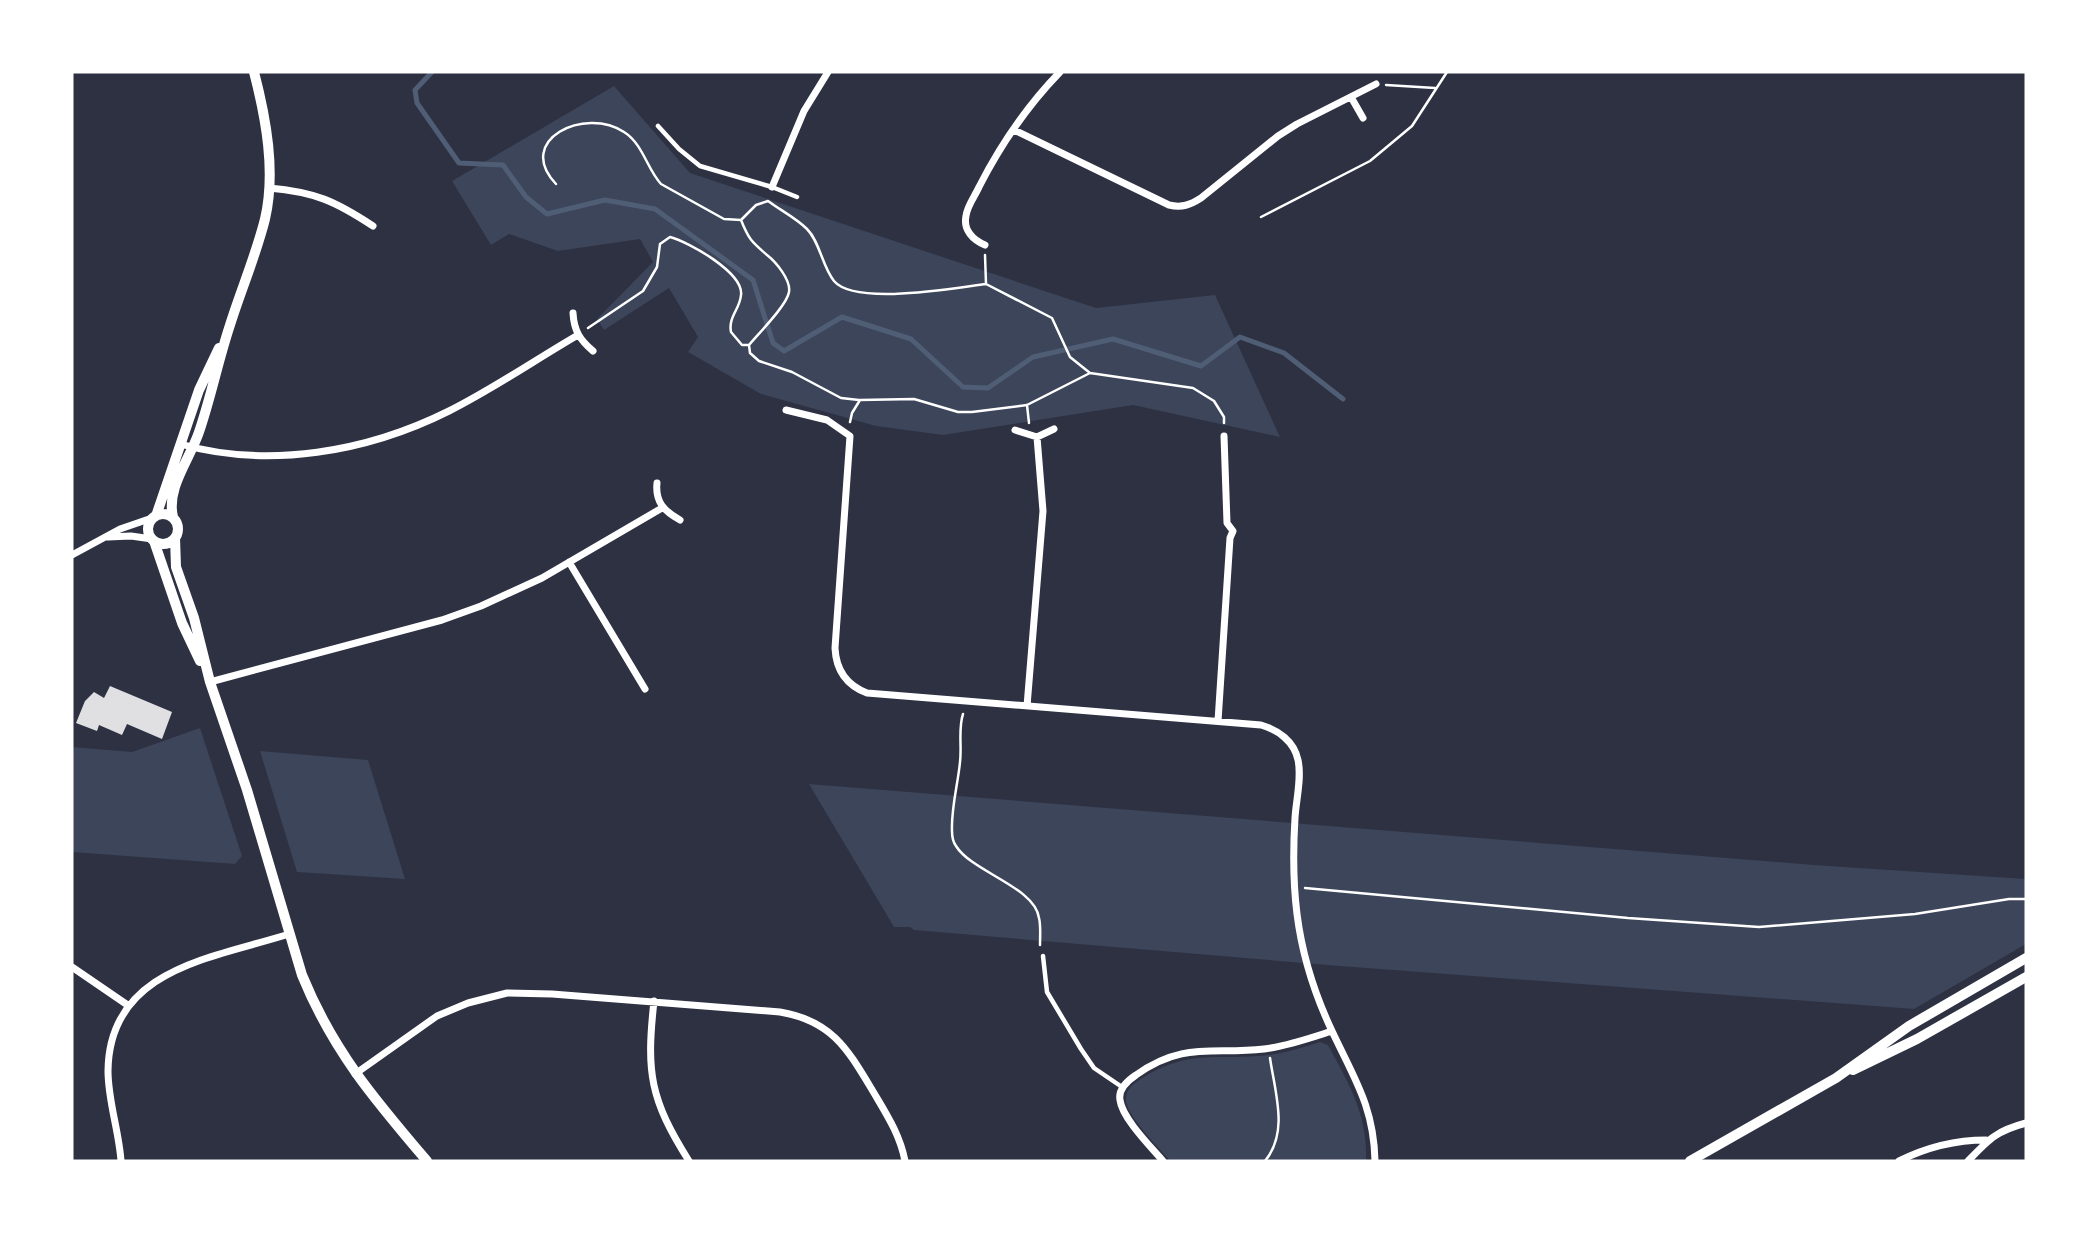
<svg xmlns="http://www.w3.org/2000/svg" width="2098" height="1233" viewBox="0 0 2098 1233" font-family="Poppins,sans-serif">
<rect width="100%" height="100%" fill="#2d3142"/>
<path fill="#3c4559" d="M614 86 690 173 1096 308 1215 295 1280 437 1133 405 943 435 876 426 761 394 688 352 698 337 669 288 604 330 597 319 653 262 640 239 558 251 509 234 491 245 452 181Z
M200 728 242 856 235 864 72 852V747L132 752Z
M260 751 368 760 405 879 297 872Z
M809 784 1814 865 2026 879V944L1914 1009 1327 965 914 930 910 927H894Z
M1320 1042 1328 1045C1349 1084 1368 1115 1366 1161H1170C1160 1149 1127 1116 1126 1101 1125 1089 1134 1083 1144 1077 1191 1048 1218 1061 1268 1055 1286 1053 1304 1047 1320 1042Z"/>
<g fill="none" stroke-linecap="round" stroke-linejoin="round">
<path stroke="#4f5d75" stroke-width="5" d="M432 72 415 90 417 103 459 163 503 165 526 197 547 214 605 200 655 209 753 280 773 343 784 351 842 317 911 339 963 387 988 388 1033 357 1113 339 1201 366 1240 337 1284 353 1343 399"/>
</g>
<path fill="#e0e0e3" d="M110 686 172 712 162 739 127 724 122 735 99 725 97 731 76 723 85 701 94 692 104 698Z"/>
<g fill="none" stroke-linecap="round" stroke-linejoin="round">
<path stroke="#fff" stroke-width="2.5" d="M1386 85 1435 88
M556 184C514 140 585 106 624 132 643 144 647 169 661 184L724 219 741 220C749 240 752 242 767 255 776 262 791 280 789 292 787 305 759 333 749 345
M1261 217 1370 161 1412 126 1447 72
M741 220 756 205 768 201C780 210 796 218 807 229 820 242 822 266 834 281 855 306 954 288 986 284
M588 328 643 291 657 267 660 244 670 237C689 242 744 273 741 295 740 309 728 317 731 332L742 345H749
M749 345 750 353 759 361 792 372 841 398 859 400
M1090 373 1193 388 1214 401 1224 417V423
M1027 405 1029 423
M850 422 852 413 860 400 914 399 958 412H972L1027 405 1090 373 1070 357 1052 318 986 284 985 255
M963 714C958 729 962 746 960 762 958 784 951 808 952 831 952 836 953 842 956 846 972 872 1035 887 1039 918 1041 926 1040 936 1040 945
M1305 888 1628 918 1759 927 1915 914 2009 899H2026
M1265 1161C1289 1132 1275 1093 1270 1058"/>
<path stroke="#fff" stroke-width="4.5" d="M658 126 679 149 700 166 772 187 797 197
M1043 956 1047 992 1081 1049 1094 1068 1122 1087"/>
<path stroke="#fff" stroke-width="7" d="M1351 97 1363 118
M1014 130 1169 205C1182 208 1190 205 1201 198L1278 136 1297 124 1376 84
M772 187 804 111 828 72
M269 188C315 192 335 201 373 226
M985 245C973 240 963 230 966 216 967 206 975 196 979 187 1000 146 1028 105 1060 72
M573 313C574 331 580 340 593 351
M786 410 827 420 850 436 835 648C836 670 846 685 867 693L1261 725C1278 730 1294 741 1298 760 1302 778 1296 800 1295 818 1293 850 1293 882 1297 914 1302 954 1315 995 1332 1031 1354 1078 1374 1107 1375 1161
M1015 430 1037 437 1054 429
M180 444C269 469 367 452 449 411 493 389 535 360 578 335
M657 483C655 502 664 511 680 520
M108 537 131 536 152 539
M72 555 120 529 152 518
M569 562 645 689
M210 682 442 620 481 606 542 578 662 508
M1027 706 1043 511 1037 437
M1218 721 1230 538 1233 531 1227 523 1224 436
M72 967 129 1006
M654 1001C646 1073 650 1099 689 1161
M355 1074 437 1016 468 1003 507 993 552 994 780 1012C833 1021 848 1050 874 1093 887 1115 900 1135 905 1161
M121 1161C119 1131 108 1101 108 1071 109 968 214 958 289 934
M1163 1161C1151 1147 1122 1118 1120 1100 1118 1089 1127 1081 1136 1075 1184 1041 1213 1055 1264 1049 1288 1046 1310 1038 1332 1031
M1899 1161C1927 1147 1955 1140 1986 1140
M1968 1161C1989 1139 1996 1131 2026 1123"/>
<path stroke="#fff" stroke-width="10" d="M148 529a15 15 0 1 1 30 0a15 15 0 1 1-30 0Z
M156 516 199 390 219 348
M173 517C166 488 190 459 199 432 211 397 218 361 230 325 241 290 256 255 265 219 276 172 266 118 254 72
M175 538 176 567 194 618 210 682 247 790 302 975C333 1051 375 1100 427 1161
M154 541 182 623 200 661
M1853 1070 1917 1039 2026 977
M1690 1161 1836 1078 1909 1026 2026 958"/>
</g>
<rect width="2098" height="1233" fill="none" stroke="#ffffff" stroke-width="147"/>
</svg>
